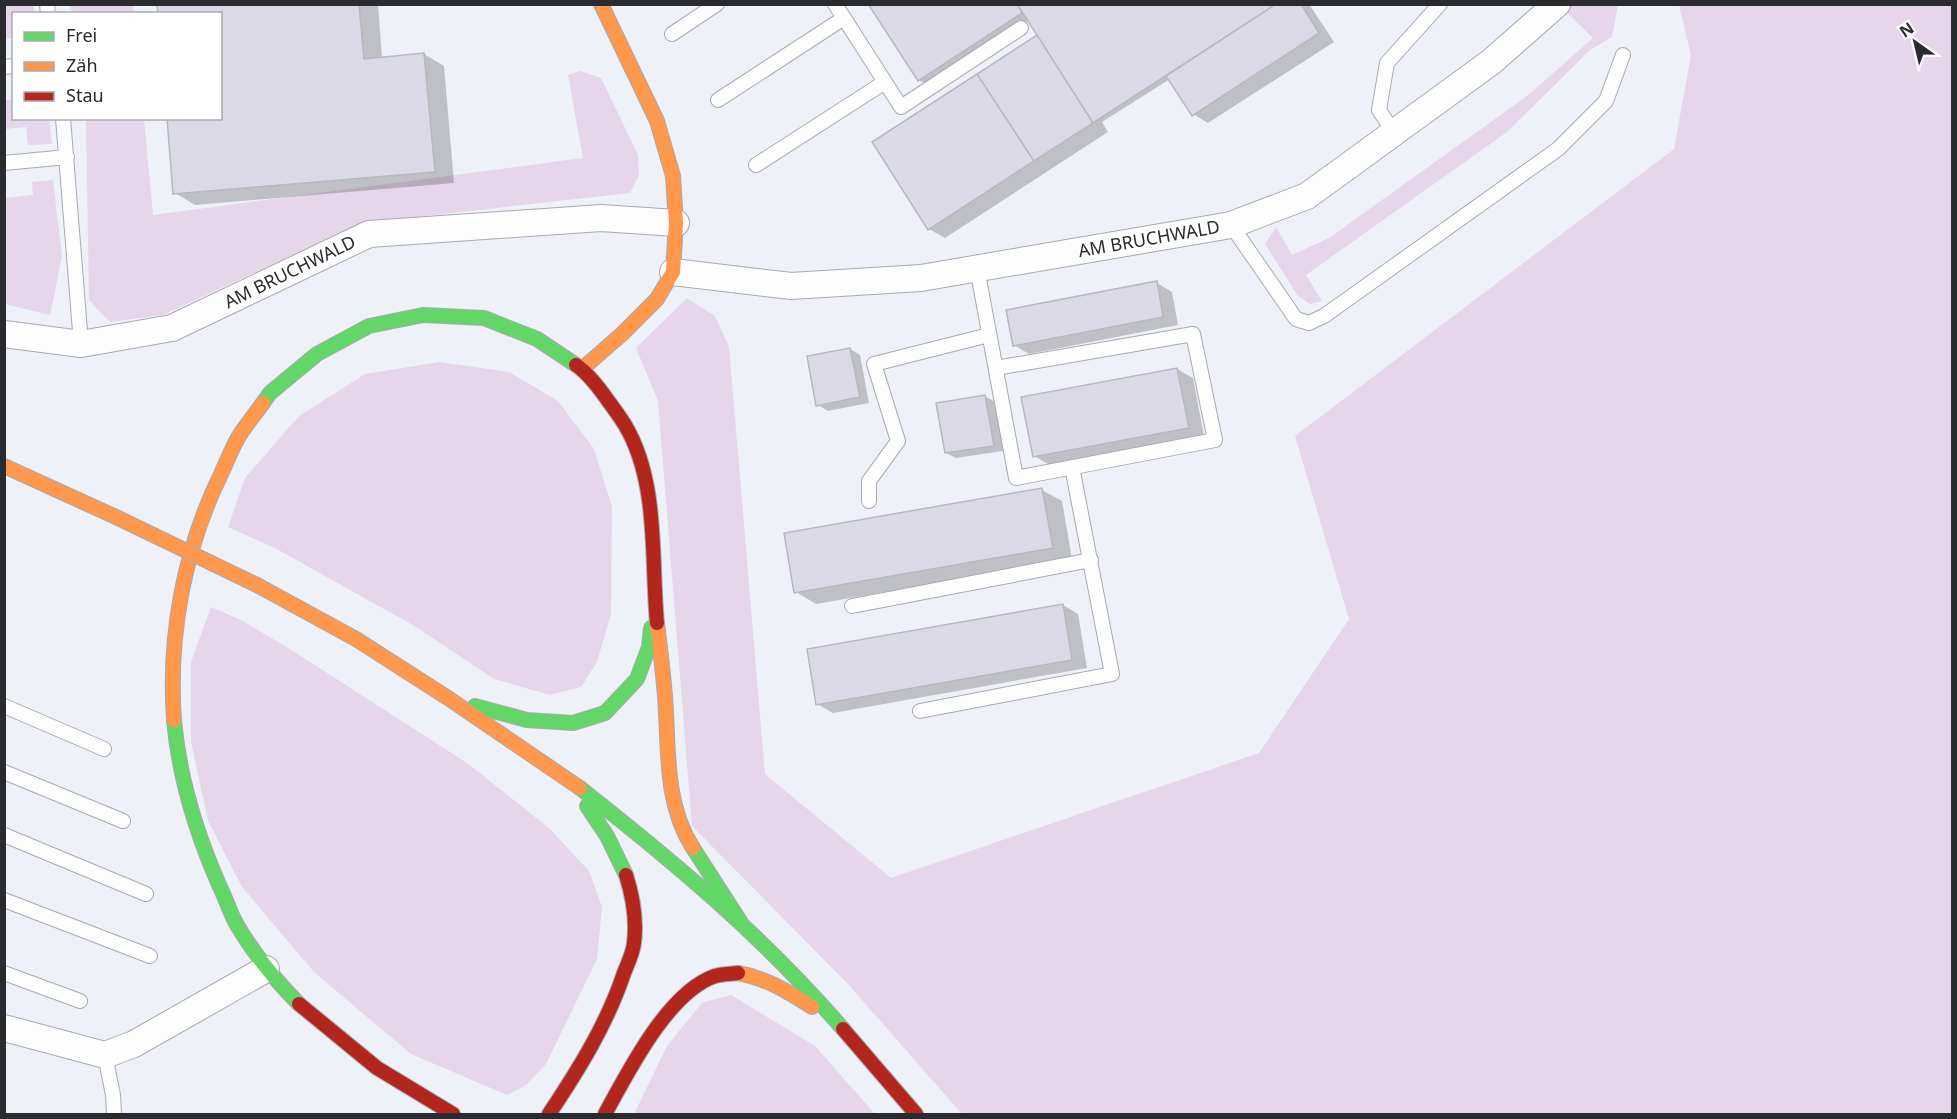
<svg xmlns="http://www.w3.org/2000/svg" width="1957" height="1119" viewBox="0 0 1957 1119" font-family="'Noto Sans',sans-serif">
<rect width="100%" height="100%" fill="#eff1f8"/>
<path fill="#e5d6e9" d="M5 4 33 5 35 13 14 14 13 38 5 39Z
M69 5H133L134 13H73Z
M1559 5 1618 4 1612 37 1590 50 1507 132 1306 275 1322 301 1310 304 1298 296 1265 244 1276 227 1292 255 1329 238 1527 96 1593 38Z
M1679 5H1952V1114H962L848 984 692 826 658 401 636 348 687 298 715 316 729 347 765 774 891 878 1259 753 1349 619 1295 436 1674 149 1691 55Z
M580 71 601 78 638 155 639 175 630 193 361 223 163 315 110 322 89 300 86 119H144L153 215 583 158 568 75Z
M5 100H13L14 118 49 119 52 144 28 145 26 127 5 129Z
M53 180 62 256 50 315 5 304 4 198 33 195 32 182Z
M439 362 509 372 558 401 594 449 612 507 611 614 597 662 581 687 550 695 494 679 416 627 275 548 228 527 245 478 299 416 365 374Z
M211 607 241 620 293 651 467 763 549 828 589 871 602 907 597 959 546 1064 526 1085 507 1095 411 1054 314 972 242 887 208 821 191 742V662Z
M731 995 815 1046 875 1114H634L667 1046 702 1003Z"/>
<path fill="#0003" d="M159 4H378L382 58 424 54 444 66 454 183 195 205 175 193 220 118V14Z
M870 4H1309L1334 42 1208 123 1193 114 1170 79 1102 122 1108 132 945 238 929 229 1042 40 1029 20 929 86 919 80Z
M1157 283 1172 292 1178 325 1029 354 1014 345Z
M850 349 860 355 869 403 828 411 818 405Z
M1177 369 1193 378 1204 436 1050 465 1034 456Z
M985 396 995 402 1003 451 956 458 946 453Z
M1042 490 1062 501 1072 559 816 604 796 592Z
M1063 605 1078 614 1087 668 833 713 817 704Z"/>
<path fill="#dbd9e6" stroke="#b7b8bd" stroke-width="1.5" d="M157 4H359L364 59 424 53 435 172 173 194 167 118H220V14H158Z
M868 4H1017L1022 13 918 81Z
M1017 4H1276L1093 123Z
M1276 4H1301L1319 33 1192 116 1166 76Z
M1037 35 1093 123 1034 161 977 74Z
M977 74 1034 161 928 230 872 142Z
M1157 281 1163 317 1013 346 1006 310Z
M850 348 860 397 816 406 807 356Z
M1177 368 1189 428 1033 457 1021 397Z
M985 395 994 446 945 453 936 403Z
M1042 488 1053 548 794 593 784 533Z
M1063 604 1072 660 816 705 807 649Z"/>
<g fill="none" stroke-linecap="round" stroke-linejoin="round">
<defs>
<path id="lane" d="M47 4 48 14
M835 4 901 107 1021 28
M672 34 717 4
M4 67 14 66
M718 100 844 18
M63 118 81 344
M1394 133 1379 110 1387 63 1440 4
M4 163 67 157
M756 165 885 82
M1231 225 1296 319 1309 323 1324 316 1558 149 1606 101 1623 55
M977 268 1016 478 1215 440 1193 334 996 368
M869 501V481L898 441 874 364 989 335
M852 606 1091 560
M4 706 104 749
M920 711 1112 674 1072 467
M4 772 123 821
M4 835 146 894
M4 900 150 956
M4 973 80 1001
M105 1055 113 1095 114 1114"/>
<path id="street" d="M673 272 791 286 921 278 1231 225 1307 196 1491 62 1557 4
M4 334 81 344 172 328 369 234 601 218 676 223
M4 1028 105 1055 134 1044 266 969"/>
<path id="fast" d="M263 403 270 393 317 354 369 326 423 315 484 318 537 339 576 365
M475 706 527 720 573 723 605 713 637 679 649 647 651 628
M174 720C179 777 197 835 220 887 226 899 230 913 237 925 254 954 275 980 299 1004
M580 788C674 862 765 938 843 1029
M587 806 607 836 626 875
M693 848 740 921"/>
<path id="slow" d="M582 369 622 334 657 299 673 272 676 223 673 176 657 121 601 4
M4 466 116 517
M257 585 356 639 448 698 580 788
M657 623C660 647 663 672 665 696 669 748 664 803 693 848
M174 720C168 635 184 550 221 474 227 461 232 448 239 436 246 425 255 414 263 403
M738 973C766 978 789 992 812 1007"/>
<path id="jam" d="M576 365C589 374 600 389 609 402 615 410 620 417 625 425 659 482 651 559 657 623
M299 1004 377 1068 453 1114
M843 1029 916 1114
M549 1114C579 1069 607 1024 624 973 628 963 633 953 634 943 637 919 633 897 626 875
M605 1114C628 1072 668 992 715 976 722 974 731 974 738 973"/>
</defs>
<use href="#lane" stroke="#a8aaae" stroke-width="16"/>
<use href="#street" stroke="#a8aaae" stroke-width="28"/>
<use href="#fast" stroke="#a8aaae" stroke-width="16"/>
<use href="#slow" stroke="#a8aaae" stroke-width="16"/>
<use href="#jam" stroke="#a8aaae" stroke-width="16"/>
<use href="#lane" stroke="#fdfdfe" stroke-width="14"/>
<use href="#street" stroke="#fdfdfe" stroke-width="26"/>
<use href="#fast" stroke="#63d668" stroke-width="14"/>
<use href="#slow" stroke="#ff974d" stroke-width="14"/>
<use href="#jam" stroke="#b3261e" stroke-width="14"/>
<defs>
<path id="slow-bridge" d="M116 517 257 585"/>
</defs>
<use href="#slow-bridge" stroke="#a8aaae" stroke-width="16" stroke-linecap="butt"/>
<use href="#slow-bridge" stroke="#ff974d" stroke-width="14"/>
</g>
<g text-anchor="middle" stroke-width="4.5" stroke-linejoin="round" paint-order="stroke">
<g font-size="18" fill="#292b2f" stroke="#fff">
<text transform="translate(1149 239) rotate(-10)" y="6">AM BRUCHWALD</text>
<text transform="translate(290 272) rotate(-26)" y="6">AM BRUCHWALD</text>
</g>
</g>
<rect width="1957" height="1119" fill="none" stroke="#292b2f" stroke-width="12"/>
<rect x="12" y="12" width="210" height="108" fill="#ffffff" stroke="#a9aaac" stroke-width="1.5"/>
<rect x="24" y="32" width="30" height="9" fill="#63d668" stroke="#a9aaac" stroke-width="1.5"/>
<text x="66" y="42" font-size="18" fill="#292b2f">Frei</text>
<rect x="24" y="62" width="30" height="9" fill="#ff974d" stroke="#a9aaac" stroke-width="1.5"/>
<text x="66" y="72" font-size="18" fill="#292b2f">Zäh</text>
<rect x="24" y="92" width="30" height="9" fill="#b3261e" stroke="#a9aaac" stroke-width="1.5"/>
<text x="66" y="102" font-size="18" fill="#292b2f">Stau</text>
<g transform="translate(1915 42) rotate(326)" stroke="#ffffff" stroke-width="4.5" paint-order="stroke">
<path d="M0-4.5L10 22L0 15L-10 22Z" fill="#292b2f"/>
<text y="-9" font-size="16" font-weight="bold" text-anchor="middle" fill="#292b2f">N</text>
</g>
</svg>
